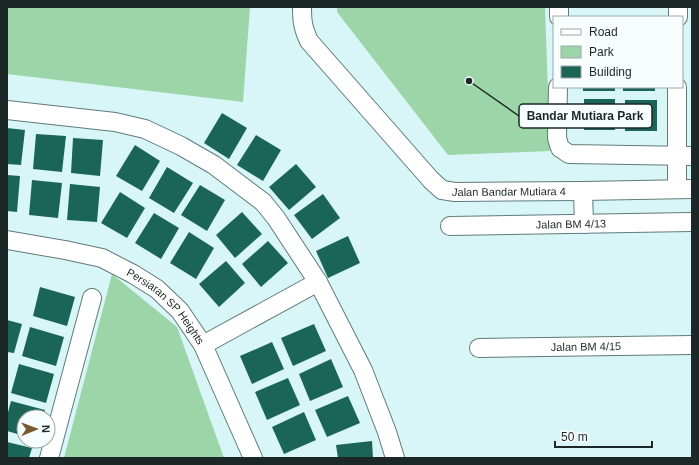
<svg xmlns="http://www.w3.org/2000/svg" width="699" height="465" viewBox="0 0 699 465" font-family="Arial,sans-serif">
<rect width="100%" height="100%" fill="#d8f6f7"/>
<path fill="#9bd5a8" d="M7 7H250L243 102 7 74Z
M337 7H545L550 151 448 155 337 12Z
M112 274 177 327 224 458H64Z"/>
<path fill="#1a6555" d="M583 87H615V91H583Z
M623 87H655V91H623Z
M584 99H615V130H584Z
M625 100H657V131H625Z
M222 113 247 128 229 159 204 143Z
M7 128 25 130 21 165 7 164Z
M36 134 66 136 62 172 33 169Z
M256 135 281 150 263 181 237 165Z
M73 138 103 140 100 176 71 173Z
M135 145 160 161 142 191 116 176Z
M296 164 316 187 289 210 269 187Z
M167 167 193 183 174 213 149 198Z
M7 175 20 176 17 212 7 211Z
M32 180 62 183 58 218 29 215Z
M70 184 100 187 97 222 67 220Z
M200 185 225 200 207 231 181 215Z
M120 192 145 208 127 238 101 223Z
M323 194 340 218 312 239 294 215Z
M242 212 262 234 235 258 216 235Z
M154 213 179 228 161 259 135 243Z
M189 232 214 248 196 279 170 263Z
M348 236 360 263 328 278 316 251Z
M268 241 288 263 261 287 242 264Z
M226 261 245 283 219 307 199 284Z
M40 287 75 297 67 326 33 316Z
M7 320 22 324 14 353 7 352Z
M314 324 326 351 293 366 281 338Z
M30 327 64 337 56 366 22 356Z
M272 342 284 369 252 384 240 356Z
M331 359 343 387 310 401 299 374Z
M19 364 54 374 46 403 11 393Z
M288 378 300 405 267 420 255 392Z
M348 396 360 423 327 437 315 410Z
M11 401 45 410 43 417H24V436L7 431V416Z
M304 412 316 440 284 454 272 427Z
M372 441 373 458H338L336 445Z
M7 442 32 448 29 458H7Z"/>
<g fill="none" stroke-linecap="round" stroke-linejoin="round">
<defs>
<g id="minor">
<path id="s1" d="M302 7C302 22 303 28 309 41L431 180 442 190 455 192 583 191 692 189"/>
<path d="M559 17V7"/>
<path d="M678 17V7"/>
<path d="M558 87 557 138 560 148 569 154 692 156"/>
<path d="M7 110 115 122 145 129 181 146 214 165 263 202 276 218 318 282 363 370 387 432 395 458"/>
<path d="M677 189V87"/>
<path d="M583 191 584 224"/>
<path id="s2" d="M450 226 692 222"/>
<path id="s3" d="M7 240 65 250 102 258 133 274 157 289 180 311 203 345 253 458"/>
<path d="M203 345 318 282"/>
<path id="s4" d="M479 348 692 345"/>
<path d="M49 458 92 298"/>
</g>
</defs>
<use href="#minor" stroke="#607a7b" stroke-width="20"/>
<use href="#minor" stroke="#fff" stroke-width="18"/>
</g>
<g text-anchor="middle" stroke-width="4" stroke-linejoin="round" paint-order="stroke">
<g font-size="11" fill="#1c2727" stroke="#f8fdfe">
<text dy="4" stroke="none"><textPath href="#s1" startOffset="302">Jalan Bandar Mutiara 4</textPath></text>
<text dy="4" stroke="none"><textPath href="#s2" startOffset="121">Jalan BM 4/13</textPath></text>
<text dy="4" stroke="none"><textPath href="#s3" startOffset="178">Persiaran SP Heights</textPath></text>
<text dy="4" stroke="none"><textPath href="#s4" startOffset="107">Jalan BM 4/15</textPath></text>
</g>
</g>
<path fill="none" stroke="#1c2727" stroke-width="1.5" d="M469 81L519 116"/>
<circle fill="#1c2727" stroke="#f8fdfe" stroke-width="1.5" cx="469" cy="81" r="4"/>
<rect fill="#f8fdfe" stroke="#1c2727" stroke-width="1.5" x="519" y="104" width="133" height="24" rx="4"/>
<g font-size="12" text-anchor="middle" font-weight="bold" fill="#1c2727">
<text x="585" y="120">Bandar Mutiara Park</text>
</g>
<rect width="699" height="465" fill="none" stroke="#1c2727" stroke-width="16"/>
<rect x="553" y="16" width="130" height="72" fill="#f8fdfe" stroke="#a0a7a8"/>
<rect x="561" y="29" width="20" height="6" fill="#ffffff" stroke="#a0a7a8"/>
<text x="589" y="36" font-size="12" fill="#1c2727">Road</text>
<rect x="561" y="46" width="20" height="12" fill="#9bd5a8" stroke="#a0a7a8"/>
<text x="589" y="56" font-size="12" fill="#1c2727">Park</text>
<rect x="561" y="66" width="20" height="12" fill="#1a6555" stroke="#a0a7a8"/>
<text x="589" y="76" font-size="12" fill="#1c2727">Building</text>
<g transform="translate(36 429) rotate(89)"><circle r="19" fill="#f8fdfe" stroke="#a0a7a8"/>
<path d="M0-3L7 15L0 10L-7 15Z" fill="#785c2f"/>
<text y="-6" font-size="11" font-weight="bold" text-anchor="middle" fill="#1c2727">N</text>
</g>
<path d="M555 441v6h97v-6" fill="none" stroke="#1c2727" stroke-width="2"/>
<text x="561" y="441" font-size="12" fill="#1c2727" stroke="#f8fdfe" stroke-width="3" paint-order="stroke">50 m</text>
</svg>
